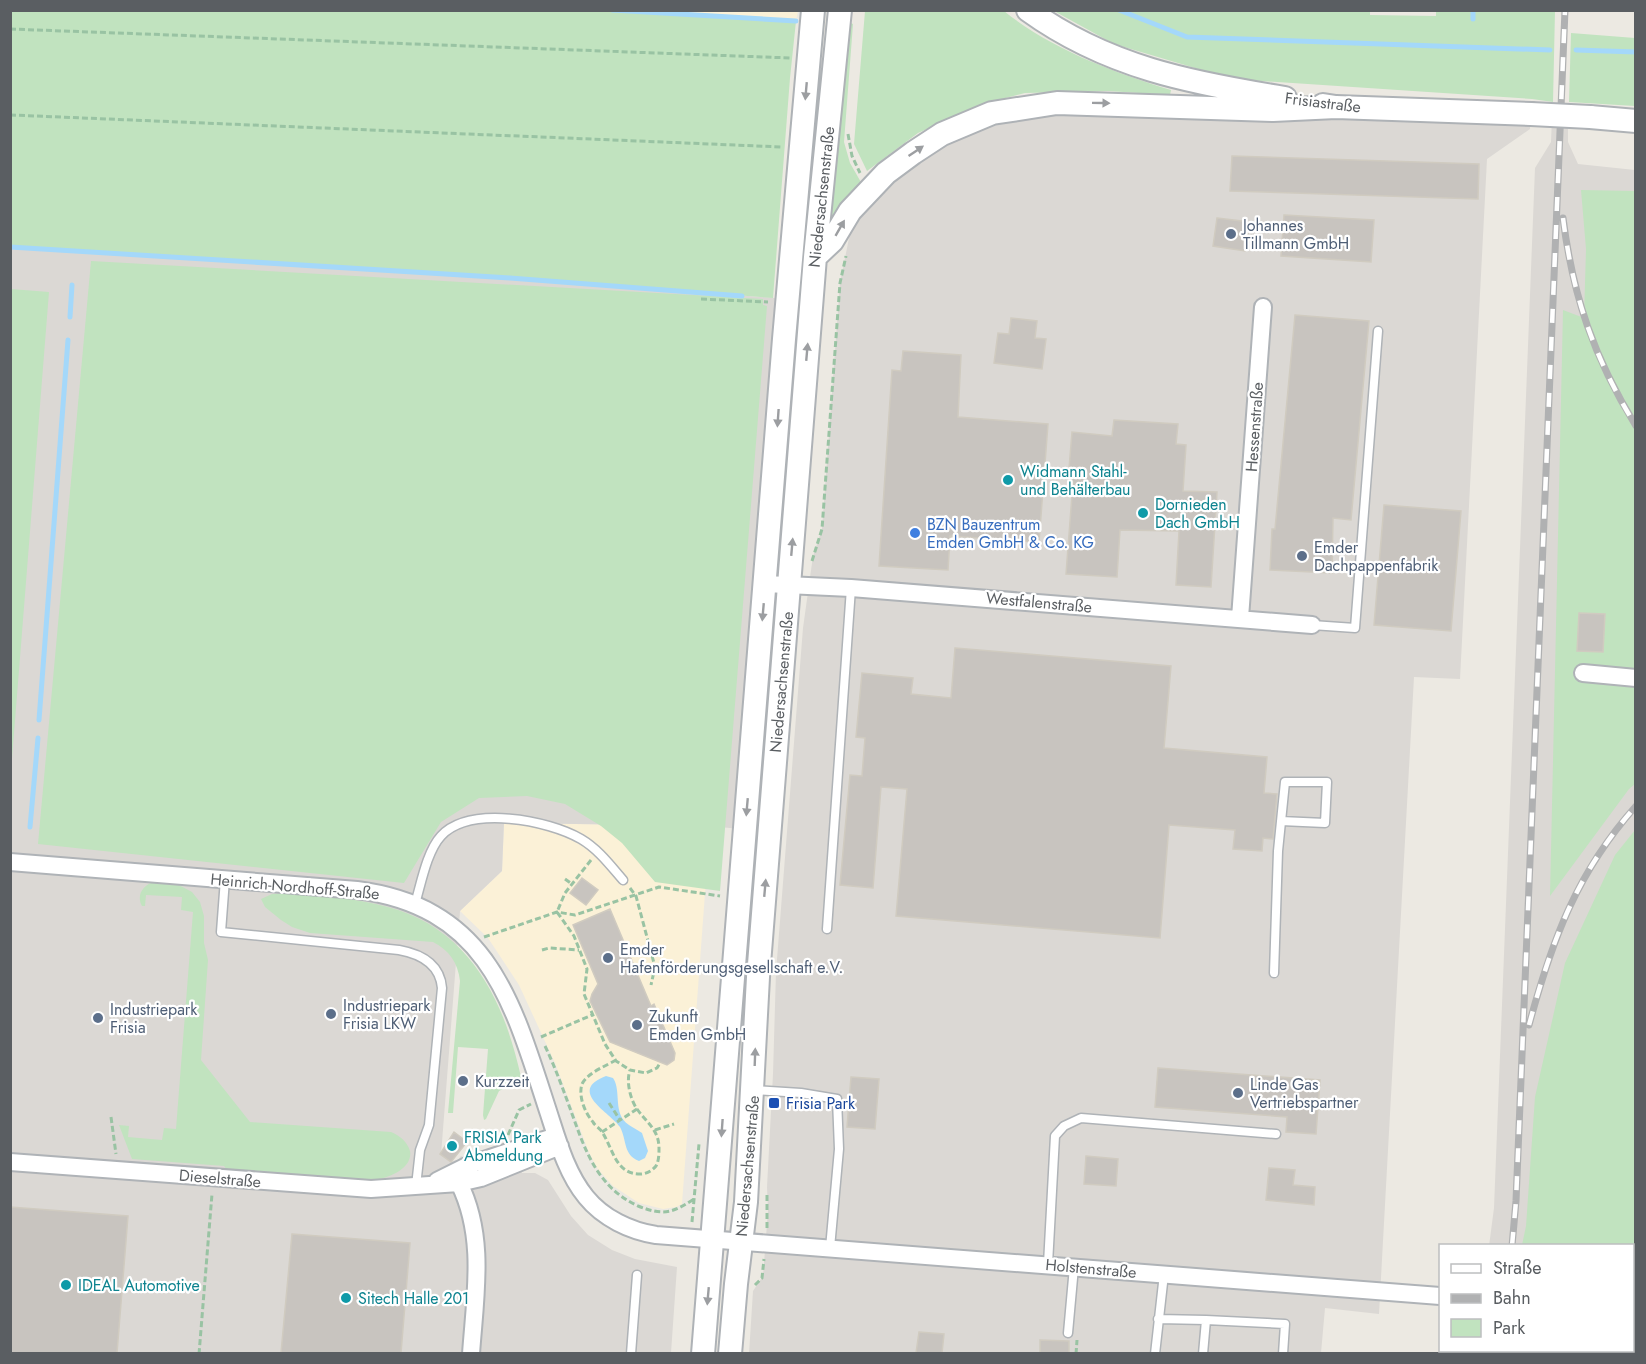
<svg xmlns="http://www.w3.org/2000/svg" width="1646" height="1364" viewBox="0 0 1646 1364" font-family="Jost,sans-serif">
<rect width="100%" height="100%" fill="#ece9e2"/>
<path fill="#fbf1d7" d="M612 11H798L796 21Z
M504 823 710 826 682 1204 676 1207 663 1209 639 1203 613 1186 597 1168 588 1150 555 1063 519 985 488 938 460 911 502 871Z"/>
<path fill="#dbd8d4" d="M992 113 1531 114 1530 129 1487 159 1460 679 1414 677 1379 1314 1325 1308 1321 1353 749 1354 753 1291 763 1276 768 1211 767 1187 773 1074 776 972 803 628 813 556 822 529 840 283 850 233 856 213 866 193Z
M1552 117 1568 118V142L1578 164 1635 170V1287L1632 1246H1489L1494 1208 1535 168 1551 142Z
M10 247 510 278 800 300 760 831 710 826 504 823 502 871 460 911 441 1155 451 1161 458 1160 461 1156 467 1160 516 1156 522 1173H535L548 1180 571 1216 588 1235 612 1250 635 1259 677 1267 671 1353H11Z"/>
<path fill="#c1e3bf" d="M612 10 796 21 790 78 773 298 510 278 11 247V11Z
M1370 10V15L1436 16V10L1555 11 1553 102 1532 99 1232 79 1114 44 1054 11Z
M865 11H1004C1051 49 1113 72 1171 90L1170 95 1108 91 1025 93 983 104 918 133 867 171 854 144Z
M848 22 853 24 844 142 850 163 862 184 825 232Z
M1571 33 1635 38V106L1569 102Z
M1581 190 1635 191V784L1629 789 1550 896 1563 310 1584 318 1586 249Z
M91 261 763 299V305L767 306 720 891 655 882 622 843 601 826 565 804 527 796 479 798 441 822 404 883 38 844Z
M11 289 49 292 11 771 10 289Z
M1635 830V1300L1633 1299 1632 1246 1522 1245 1526 1226 1535 1097 1565 963 1615 855Z
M154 882 177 884 192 892 200 902 204 916V943L208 960 201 1060 250 1122 391 1132C400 1136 407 1141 410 1151 413 1167 391 1177 379 1179 359 1182 339 1179 319 1177 289 1175 258 1173 228 1171L224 1166 132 1159 119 1125 129 1126 128 1137 162 1140 164 1128 176 1129 193 912 181 910 182 897 146 895 145 906H142C136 895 143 885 154 882Z
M289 893C322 896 356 898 388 907 470 929 504 1000 521 1077L518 1081 499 1091 486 1119 484 1120 483 1115 488 1049 458 1047 453 1113H448L460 981C458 963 449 950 433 942L310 933 292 927 281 920 265 907 261 899 272 894Z"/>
<path fill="#a4d8fa" d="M606 1076 613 1078C622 1091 612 1114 629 1125 633 1128 638 1130 642 1133L648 1151 645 1158 639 1161C623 1155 627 1140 620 1127 611 1113 566 1091 606 1076Z"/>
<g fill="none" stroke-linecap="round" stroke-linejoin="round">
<path stroke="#a4d8fa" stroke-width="5" d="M612 10 796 21
M1119 10 1187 37 1550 50
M1473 19V10
M1576 50 1636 52
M10 247 510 278 742 296
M70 317 72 285
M39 720 68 340
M30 827 38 738"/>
</g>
<path fill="#c8c4bf" stroke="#d0cbc0" stroke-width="1.5" d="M1232 156 1479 164 1478 199 1230 191Z
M1284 215 1374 220 1371 262 1281 256Z
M1217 218 1250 222 1245 251 1213 246Z
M1295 315 1369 321 1351 520 1333 518 1332 573 1270 570 1272 529H1275Z
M1011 318 1037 321 1035 338 1046 339 1042 369 994 363 998 333 1009 334Z
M903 351 961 355 958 417 1048 424 1039 542 950 536 948 570 879 566 892 370 901 371Z
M1114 420 1178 424 1176 444 1186 445 1183 491 1217 492 1211 587 1176 585 1179 531 1120 530 1117 577 1066 574 1073 482 1068 481 1072 432 1112 436Z
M1384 505 1461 511 1451 631 1374 625Z
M1579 613 1605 614 1603 652 1577 651Z
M955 648 1171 666 1164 748 1267 757 1264 793 1277 794 1273 839 1263 838 1262 851 1233 849 1235 830 1169 825 1160 938 896 916 907 789 881 787 873 888 840 885 850 775 862 776 865 738 856 737 862 673 913 678 911 694 951 698Z
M582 878 598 890 586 905 570 893Z
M610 909 651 1006 654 1004 675 1053 674 1060 667 1065 610 1042 590 1001 592 994 598 984 573 925Z
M1158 1068 1320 1080 1316 1134 1286 1132 1287 1117 1155 1107Z
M851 1077 879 1079 875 1129 847 1127Z
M454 1132 467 1142 451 1162 440 1154Z
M1086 1156 1118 1159 1116 1186 1084 1184Z
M1269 1168 1295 1170 1293 1185 1315 1187 1314 1205 1266 1200Z
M10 1207 128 1216 117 1353H10Z
M292 1234 410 1243 401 1353H281Z
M919 1332 944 1334 942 1353H916Z
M1040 1340 1069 1341V1353H1040Z"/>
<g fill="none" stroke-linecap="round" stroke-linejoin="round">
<defs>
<path id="lane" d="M1312 625 1355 628 1378 331
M225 879 221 932 399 950C421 954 440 964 442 988L429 1125 420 1150 416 1186
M415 904C421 884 427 851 441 836 470 805 548 820 581 839 598 849 610 865 623 880
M827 929 851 588
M1274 973 1278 851 1285 782H1327L1325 823 1281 821
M753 1090 801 1093 837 1099 839 1149 830 1248
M1048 1264 1055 1136 1064 1126 1081 1118 1276 1134
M1158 1319 1206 1320 1203 1354
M1206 1320 1285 1324 1283 1354
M1068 1333 1074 1267
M631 1354 637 1275
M1155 1354 1164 1274"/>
<path id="street" d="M765 584 851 588 1312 625
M1240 618 1263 307
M1583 673 1636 678
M10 862 357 890C490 907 513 1004 549 1114 558 1142 567 1174 586 1197 603 1218 630 1231 656 1235L1440 1296
M10 1162 371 1189 459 1183 481 1178 560 1146
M437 1181 469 1165 556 1136
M459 1183C486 1237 475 1296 471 1354
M1632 1312H1636"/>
<path id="secondary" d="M1028 10C1107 67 1191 83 1285 98
M1323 105 1336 107 1531 114
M1590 117 1636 121
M815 257 832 241 850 211 886 173 913 153 942 134 992 113 1057 103 1273 110 1336 107
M703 1354 784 339 813 10
M730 1354 736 1284 746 1202 758 977 815 257 840 10"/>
</defs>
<use href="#lane" stroke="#afb3b7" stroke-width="11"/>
<use href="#street" stroke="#afb3b7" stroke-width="20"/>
<use href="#secondary" stroke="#aeb2b6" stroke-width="26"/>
<path stroke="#99c3a3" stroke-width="3" stroke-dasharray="6 3" stroke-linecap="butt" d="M10 29 791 58
M10 115 782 147
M848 134 852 156 860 173
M701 299 768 302
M812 561 822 529 840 283 846 256
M591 860 565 893 557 912 574 936 587 969 584 994 605 1044 616 1061 630 1070 646 1073 657 1068 660 1063
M565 879 572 884
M630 888 636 896 655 967 651 985
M484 937 557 912 575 915 659 887 720 896
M542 950 549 948 579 950
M541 1037 592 1015
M545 1046C555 1067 563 1089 571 1111 585 1150 597 1187 638 1206 663 1216 673 1213 694 1199
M616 1060C606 1066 587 1073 582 1084 578 1096 585 1113 593 1122 595 1126 600 1128 602 1132 613 1148 615 1174 640 1174 646 1174 652 1171 656 1166 659 1161 659 1153 659 1148 659 1130 647 1123 637 1109 630 1099 626 1081 630 1070
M609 1103 620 1120
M111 1117 116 1154
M655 1130 674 1124
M602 1132 637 1109
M508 1135 519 1110 531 1104
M692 1222 699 1144
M767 1228V1193
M755 1285 762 1278 764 1259
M199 1354 212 1194
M1076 1354 1077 1340"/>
<use href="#lane" stroke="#fff" stroke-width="8"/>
<use href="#street" stroke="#fff" stroke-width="16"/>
<use href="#secondary" stroke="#fff" stroke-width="22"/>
<defs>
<path id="rail" d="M1563 218C1573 297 1594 358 1636 426
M1529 1025C1552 940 1577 872 1636 806
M1512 1246 1516 1201 1565 10
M1489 1354V1350"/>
</defs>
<use href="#rail" stroke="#b0b1b2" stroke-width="7"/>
<use href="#rail" stroke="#fff" stroke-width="4.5" stroke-dasharray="14" stroke-linecap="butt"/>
<defs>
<path id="secondary-bridge" d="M1531 114 1590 117"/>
</defs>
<use href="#secondary-bridge" stroke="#aeb2b6" stroke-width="26" stroke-linecap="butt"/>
<use href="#secondary-bridge" stroke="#fff" stroke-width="22"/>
</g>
<defs><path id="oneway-solid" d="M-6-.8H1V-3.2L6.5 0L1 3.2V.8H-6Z" transform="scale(1.5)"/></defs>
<g fill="#9c9ea1">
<use href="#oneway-solid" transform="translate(806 91) rotate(95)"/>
<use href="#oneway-solid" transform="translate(1101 103) rotate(1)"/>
<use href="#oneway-solid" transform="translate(916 151) rotate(-34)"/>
<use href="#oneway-solid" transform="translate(840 228) rotate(-60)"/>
<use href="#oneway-solid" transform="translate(807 352) rotate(-85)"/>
<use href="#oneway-solid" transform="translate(778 418) rotate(94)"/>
<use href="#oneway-solid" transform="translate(792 547) rotate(-85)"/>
<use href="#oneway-solid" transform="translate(763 612) rotate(95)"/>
<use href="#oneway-solid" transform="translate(747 807) rotate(95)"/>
<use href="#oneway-solid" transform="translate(765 888) rotate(-85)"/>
<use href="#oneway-solid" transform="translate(755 1057) rotate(-88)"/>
<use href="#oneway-solid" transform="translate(722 1128) rotate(94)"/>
<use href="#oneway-solid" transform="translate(708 1296) rotate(95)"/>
</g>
<g fill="#5c6f8a" stroke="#fff" stroke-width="2">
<circle cx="1231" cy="234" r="6"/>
<circle cx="1302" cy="556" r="6"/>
<circle cx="608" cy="958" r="6"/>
<circle cx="331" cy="1014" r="6"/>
<circle cx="98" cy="1018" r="6"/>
<circle cx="637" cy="1025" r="6"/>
<circle cx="463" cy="1081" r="6"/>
<circle cx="1238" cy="1093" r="6"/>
</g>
<g fill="#0f9aa8" stroke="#fff" stroke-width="2">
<circle cx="1008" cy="480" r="6"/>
<circle cx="1143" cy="513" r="6"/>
<circle cx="452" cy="1146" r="6"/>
<circle cx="66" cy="1285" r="6"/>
<circle cx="346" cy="1298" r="6"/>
</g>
<circle fill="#3f7fe0" stroke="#fff" stroke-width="2" cx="915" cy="533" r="6"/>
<rect fill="#1a4fb4" stroke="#fff" stroke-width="2" x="768" y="1097" width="12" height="12" rx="3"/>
<g text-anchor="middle" stroke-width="4.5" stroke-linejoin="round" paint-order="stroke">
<g font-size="16" fill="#5a5e62" stroke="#fff">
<text transform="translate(1323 102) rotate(7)" y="6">Frisiastraße</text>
<text transform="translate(821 197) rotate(-84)" y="6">Niedersachsenstraße</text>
<text transform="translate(1254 427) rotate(-86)" y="6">Hessenstraße</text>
<text transform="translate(1039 602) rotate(5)" y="6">Westfalenstraße</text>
<text transform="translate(781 682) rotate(-85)" y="6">Niedersachsenstraße</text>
<text transform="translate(295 886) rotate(5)" y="6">Heinrich-Nordhoff-Straße</text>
<text transform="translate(747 1166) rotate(-85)" y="6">Niedersachsenstraße</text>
<text transform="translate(220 1178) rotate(5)" y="6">Dieselstraße</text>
<text transform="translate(1091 1268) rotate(5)" y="6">Holstenstraße</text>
</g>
<g font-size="16" fill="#4e5e75" stroke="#fff" text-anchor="start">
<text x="1243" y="231">Johannes<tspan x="1243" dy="18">Tillmann GmbH</tspan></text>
<text x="1314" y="553">Emder<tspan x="1314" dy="18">Dachpappenfabrik</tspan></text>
<text x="620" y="955">Emder<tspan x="620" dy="18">Hafenförderungsgesellschaft e.V.</tspan></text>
<text x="343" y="1011">Industriepark<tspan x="343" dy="18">Frisia LKW</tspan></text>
<text x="110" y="1015">Industriepark<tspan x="110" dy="18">Frisia</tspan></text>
<text x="649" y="1022">Zukunft<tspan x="649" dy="18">Emden GmbH</tspan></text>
<text x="475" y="1087">Kurzzeit</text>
<text x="1250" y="1090">Linde Gas<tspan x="1250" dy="18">Vertriebspartner</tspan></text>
</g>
<g font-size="16" fill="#0d838f" stroke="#fff" text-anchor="start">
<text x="1020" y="477">Widmann Stahl-<tspan x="1020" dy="18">und Behälterbau</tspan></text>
<text x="1155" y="510">Dornieden<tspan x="1155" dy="18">Dach GmbH</tspan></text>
<text x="464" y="1143">FRISIA Park<tspan x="464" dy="18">Abmeldung</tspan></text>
<text x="78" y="1291">IDEAL Automotive</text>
<text x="358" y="1304">Sitech Halle 201</text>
</g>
<g font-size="16" fill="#366cbe" stroke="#fff" text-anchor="start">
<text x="927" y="530">BZN Bauzentrum<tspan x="927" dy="18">Emden GmbH &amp; Co. KG</tspan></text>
</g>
<g font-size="16" fill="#164399" stroke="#fff" text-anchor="start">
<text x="786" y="1109">Frisia Park</text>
</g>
</g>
<rect width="1646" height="1364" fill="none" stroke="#5a5e62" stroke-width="24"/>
<rect x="1439" y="1244" width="195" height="108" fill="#ffffff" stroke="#bdbfc0" stroke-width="1.5"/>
<rect x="1451" y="1264" width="30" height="9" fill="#ffffff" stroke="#bdbfc0" stroke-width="1.5"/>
<text x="1493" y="1274" font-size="18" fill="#5a5e62">Straße</text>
<rect x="1451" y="1294" width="30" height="9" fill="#b0b1b2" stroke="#bdbfc0" stroke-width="1.5"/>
<text x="1493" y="1304" font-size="18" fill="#5a5e62">Bahn</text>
<rect x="1451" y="1319" width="30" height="18" fill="#c1e3bf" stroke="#bdbfc0" stroke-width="1.5"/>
<text x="1493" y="1334" font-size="18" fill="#5a5e62">Park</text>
</svg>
